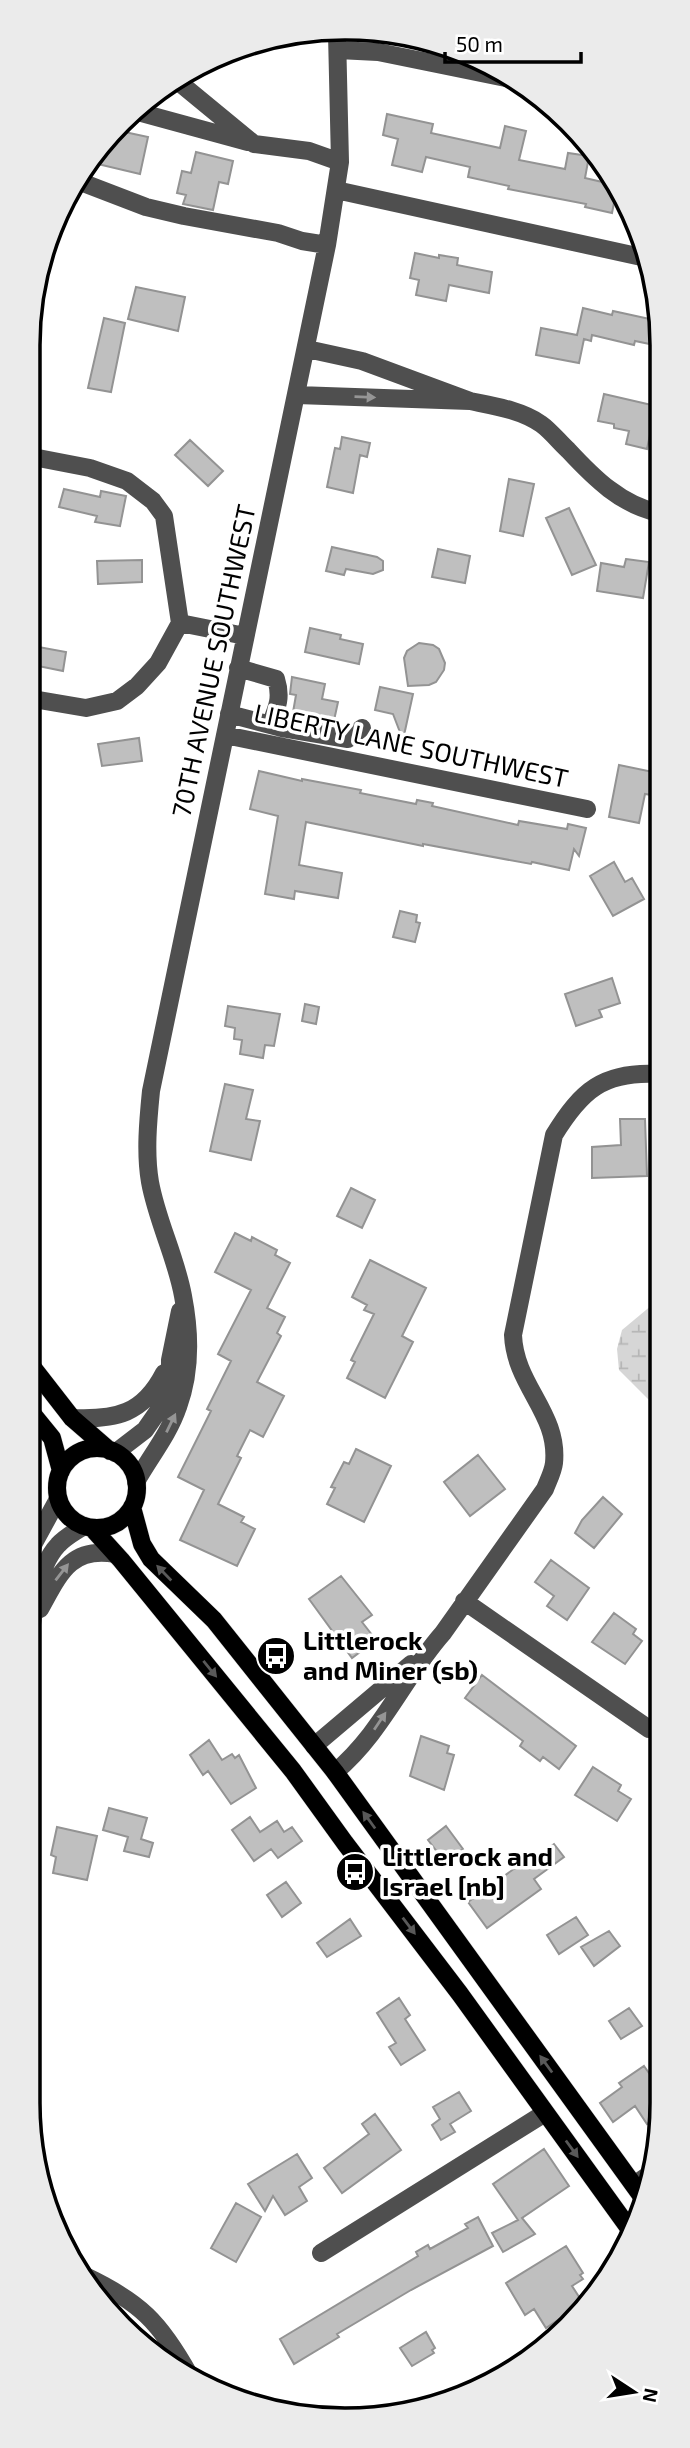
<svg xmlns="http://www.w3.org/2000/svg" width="690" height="2448" viewBox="0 0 690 2448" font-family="'Exo 2',sans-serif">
<defs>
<pattern id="wetland-marsh" width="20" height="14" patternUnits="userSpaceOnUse" patternTransform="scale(1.75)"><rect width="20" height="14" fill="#d6d6d6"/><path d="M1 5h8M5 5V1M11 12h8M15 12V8" fill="none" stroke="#b6b6b6"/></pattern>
</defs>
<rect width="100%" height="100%" fill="#fff"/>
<path fill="url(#wetland-marsh)" d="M658 1300 657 1408 619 1370 617 1349 622 1330Z"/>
<path fill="#bfbfbf" stroke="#939393" stroke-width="2" d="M387 114 433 124 431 133 500 148 505 126 526 131 519 160 565 169 568 153 589 156 585 178 615 185 617 188 612 213 585 207 586 204 508 189 509 186 468 177 470 167 426 157 422 172 392 165 398 139 383 135Z
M120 131 148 137 140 174 89 162Z
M196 152 233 161 228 184 219 182 213 210 183 204 186 195 177 193 182 171 191 173Z
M415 253 439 258V255L458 258 457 265 492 272 489 293 449 285 446 301 416 295 419 280 410 278Z
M136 287 185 297 178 331 128 319Z
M583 308 612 315 613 311 659 321V346L635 341 634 345 592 335 591 341 584 339 579 363 536 355 541 328 577 335Z
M104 318 125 323 111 392 88 388Z
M604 394 656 406 647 449 626 444 629 431 614 428V424L598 421Z
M342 437 370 443 367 457 360 455 353 493 327 487 335 448 340 449Z
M190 440 223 471 208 486 175 455Z
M509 479 534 484 523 536 500 531Z
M64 489 100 497 101 491 126 496 120 526 95 522 97 516 59 507Z
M569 508 596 565 572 575 546 518Z
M332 547 377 557 383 561V570L373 574 346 569 344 575 326 571Z
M438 549 470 556 465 583 432 577Z
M626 559 649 562 643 598 597 591 601 563 624 567Z
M142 560V582L98 584 97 561Z
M310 628 341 635 340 639 363 644 359 664 305 652Z
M419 643 433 645 439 649 445 663 444 670 436 682 429 685 408 686 404 658 407 651Z
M33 646 66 652 63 671 33 665Z
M292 677 325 684 322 699 338 702 333 725 292 718 296 695 290 694Z
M380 687 413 694 403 740 393 714 375 710Z
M139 738 142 761 102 766 98 744Z
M619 765 658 773V796L645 794 639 823 609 817Z
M259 771 302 781V779L361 790 360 793 416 804 417 800 433 803 432 806 518 825 519 821 567 829 568 824 586 828 579 856 574 849 569 870 532 862 531 864 423 844V846L306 822 299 865 342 873 338 898 295 891 294 899 265 894 278 816 250 809Z
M614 862 625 882 632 878 644 899 613 916 590 876Z
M400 911 417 915 416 922 420 923 415 942 393 937Z
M612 978 620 1003 599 1010 602 1017 576 1026 565 994Z
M305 1004 319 1007 316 1024 302 1021Z
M228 1006 280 1014 274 1046 265 1045 263 1058 240 1054 242 1040 234 1039 235 1028 225 1026Z
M225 1084 253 1090 246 1119 260 1121 251 1160 210 1151Z
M620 1119H645L647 1176 592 1178V1147L621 1145Z
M351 1188 375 1200 362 1228 337 1216Z
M235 1233 251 1241 252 1237 277 1250 275 1255 290 1263 267 1308 285 1317 277 1333 281 1336 257 1382 284 1396 263 1437 250 1430 237 1456 241 1458 218 1504 244 1517 241 1522 255 1529 237 1566 180 1540 204 1490 178 1477 211 1411 207 1409 231 1361 218 1354 251 1290 215 1272Z
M370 1260 426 1288 402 1336 413 1342 385 1398 347 1378 355 1362 351 1360 374 1314 364 1310 367 1305 352 1297Z
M356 1449 391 1466 364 1522 327 1504 335 1488 331 1487 344 1462 349 1464Z
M478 1455 505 1489 470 1516 444 1482Z
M603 1497 622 1514 594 1548 575 1533 582 1520Z
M551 1560 589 1588 567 1620 547 1606 554 1596 535 1582Z
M341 1576 372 1615 362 1622 376 1640 352 1658 309 1599Z
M614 1613 636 1629 633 1634 642 1641 625 1664 592 1642Z
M482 1675 576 1746 559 1769 543 1757 540 1761 520 1746 523 1741 465 1698Z
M421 1736 449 1746 447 1753 454 1755 444 1790 410 1776Z
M209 1740 222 1760 232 1754 235 1758 239 1755 256 1788 231 1804 208 1771 203 1775 190 1755Z
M593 1767 621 1785 618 1791 631 1799 617 1821 575 1795Z
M109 1808 147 1818 141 1839 153 1843 149 1857 124 1851 128 1837 103 1830Z
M250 1817 260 1832 277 1821 284 1832 292 1827 302 1841 278 1858 271 1849 254 1861 232 1830Z
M446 1826 463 1849 445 1862 428 1840Z
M57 1827 97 1836 87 1880 53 1873 56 1857 51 1855Z
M554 1844 564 1857 534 1879 541 1889 487 1928 468 1902 522 1863 524 1865Z
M286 1882 301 1903 282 1917 267 1895Z
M576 1917 588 1935 559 1954 547 1935Z
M350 1919 361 1936 327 1957 317 1943Z
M609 1931 620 1946 594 1966 581 1947Z
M399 1998 410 2015 405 2019 425 2050 401 2065 389 2047 396 2043 377 2013Z
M629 2008 642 2026 621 2039 609 2021Z
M644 2066 656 2083V2118L647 2124 635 2106 613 2122 600 2103 622 2087 619 2083Z
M459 2092 471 2111 450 2124 455 2132 441 2140 432 2125 440 2119 433 2107Z
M375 2114 401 2150 342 2193 324 2168 369 2134 362 2124Z
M544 2149 569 2186 522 2218 535 2234 503 2252 492 2233 518 2220 493 2184Z
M297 2154 312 2178 299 2187 307 2201 285 2215 273 2196 265 2211 248 2184Z
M236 2203 261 2217 236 2262 211 2248Z
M478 2217 493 2246 411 2290 337 2334 339 2337 294 2364 280 2339 418 2256 416 2252 428 2245 430 2249 468 2228 465 2224Z
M566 2246 583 2273 580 2275 583 2279 572 2286 583 2303 546 2328 534 2309 525 2315 506 2283Z
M426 2332 435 2348 432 2350 434 2353 412 2366 400 2348Z"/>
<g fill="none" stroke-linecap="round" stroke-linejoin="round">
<defs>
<path id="major" d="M30 1364 72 1418 110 1451
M30 1411 52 1438 61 1471
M57 1488a40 40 0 1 1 80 0a40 40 0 1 1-80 0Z
M132 1507 142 1544 151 1559 214 1620 335 1772 643 2198
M92 1528 121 1560 293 1771 345 1843 460 1994 631 2231"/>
</defs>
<use href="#major" stroke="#dbdbdb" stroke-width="19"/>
<path stroke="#4f4f4f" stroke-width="18" d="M338 50 378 52 516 80
M175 79 254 144 309 151 340 162
M138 112 248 142
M86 184 146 207 184 216 278 233 302 241 327 245
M336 190 646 258
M297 395 470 401 362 361 307 349
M470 401C494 406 521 410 541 424 551 431 559 442 568 450 594 478 621 505 659 513
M180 623 245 636
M238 668 276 679C282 698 277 708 270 725
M33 699 86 708 117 701 137 686 158 663 180 623 164 516 153 501 127 481 90 468 33 457
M229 714 282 728 348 739 362 728
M225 735 587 809
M72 1418C116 1420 143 1414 164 1373
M115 1453 145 1430 161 1407 170 1384V1360L180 1311
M136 1482C150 1457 169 1434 178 1407 191 1372 190 1332 183 1296 176 1257 157 1221 150 1182 145 1153 148 1121 151 1091L327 245 340 162 337 34
M30 1555 34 1543 58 1499
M464 1601 649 1729
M40 1609C59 1575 70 1546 115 1554
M29 1660C32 1626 33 1572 58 1545 65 1537 75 1532 84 1526
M314 1746 411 1664
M335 1772C381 1734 404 1677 443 1633L545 1489C548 1481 553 1472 554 1463 559 1413 515 1386 513 1335L554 1135C581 1091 603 1071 658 1074
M634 2185 653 2172
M321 2253 545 2113
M85 2276C140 2302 160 2322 190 2376"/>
<use href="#major" stroke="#000" stroke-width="18"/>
</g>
<defs><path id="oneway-solid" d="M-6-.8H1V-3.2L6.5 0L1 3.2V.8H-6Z" transform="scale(1.75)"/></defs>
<g fill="#959595">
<use href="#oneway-solid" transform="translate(365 397) rotate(2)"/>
<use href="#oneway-solid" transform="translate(171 1423) rotate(-64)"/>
<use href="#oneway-solid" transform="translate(62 1572) rotate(-52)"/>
<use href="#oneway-solid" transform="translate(380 1721) rotate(-56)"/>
</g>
<g fill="#595959">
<use href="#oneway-solid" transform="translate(164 1573) rotate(-134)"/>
<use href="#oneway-solid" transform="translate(210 1669) rotate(51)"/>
<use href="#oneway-solid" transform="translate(369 1820) rotate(-126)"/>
<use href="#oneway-solid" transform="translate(409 1926) rotate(53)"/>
<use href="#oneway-solid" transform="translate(546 2064) rotate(-126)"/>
<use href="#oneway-solid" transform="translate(572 2149) rotate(54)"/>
</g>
<defs>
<symbol id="bus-disc" viewBox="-11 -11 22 22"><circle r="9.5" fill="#000" stroke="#fff"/><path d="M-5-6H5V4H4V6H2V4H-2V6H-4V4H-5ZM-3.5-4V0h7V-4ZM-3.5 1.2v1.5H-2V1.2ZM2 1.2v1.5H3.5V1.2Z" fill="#fff"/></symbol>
</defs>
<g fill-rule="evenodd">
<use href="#bus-disc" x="254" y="1634" width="44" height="44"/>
<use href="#bus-disc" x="333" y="1850" width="44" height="44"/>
</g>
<g text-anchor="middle" stroke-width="7" stroke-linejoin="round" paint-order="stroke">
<g font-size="26" fill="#000" stroke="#fff">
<text transform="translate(214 661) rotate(-78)" y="9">70TH AVENUE SOUTHWEST</text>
<text transform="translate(411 746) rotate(12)" y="9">LIBERTY LANE SOUTHWEST</text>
</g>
<g font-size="26" font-weight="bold" fill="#000" stroke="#fff" text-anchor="start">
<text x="303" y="1650">Littlerock<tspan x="303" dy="30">and Miner (sb)</tspan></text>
<text x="382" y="1866">Littlerock and<tspan x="382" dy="30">Israel [nb]</tspan></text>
</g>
</g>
<path d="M0 0H690V2448H0ZM345 40H345A305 305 0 0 1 650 345V2103A305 305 0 0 1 345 2408H345A305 305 0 0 1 40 2103V345A305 305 0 0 1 345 40Z" fill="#ebebeb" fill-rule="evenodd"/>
<path fill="none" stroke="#000" stroke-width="3.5" d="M345 40H345A305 305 0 0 1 650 345V2103A305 305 0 0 1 345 2408H345A305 305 0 0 1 40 2103V345A305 305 0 0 1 345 40Z"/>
<g transform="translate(634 2392) rotate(102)" stroke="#ffffff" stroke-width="5" paint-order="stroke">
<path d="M0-5L12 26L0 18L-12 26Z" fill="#000000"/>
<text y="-10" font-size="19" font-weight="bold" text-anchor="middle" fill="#000000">N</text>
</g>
<path d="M445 52v10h136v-10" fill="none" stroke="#000000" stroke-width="3.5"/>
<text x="456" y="52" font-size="21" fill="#000000" stroke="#ffffff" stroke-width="5" paint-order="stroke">50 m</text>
</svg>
